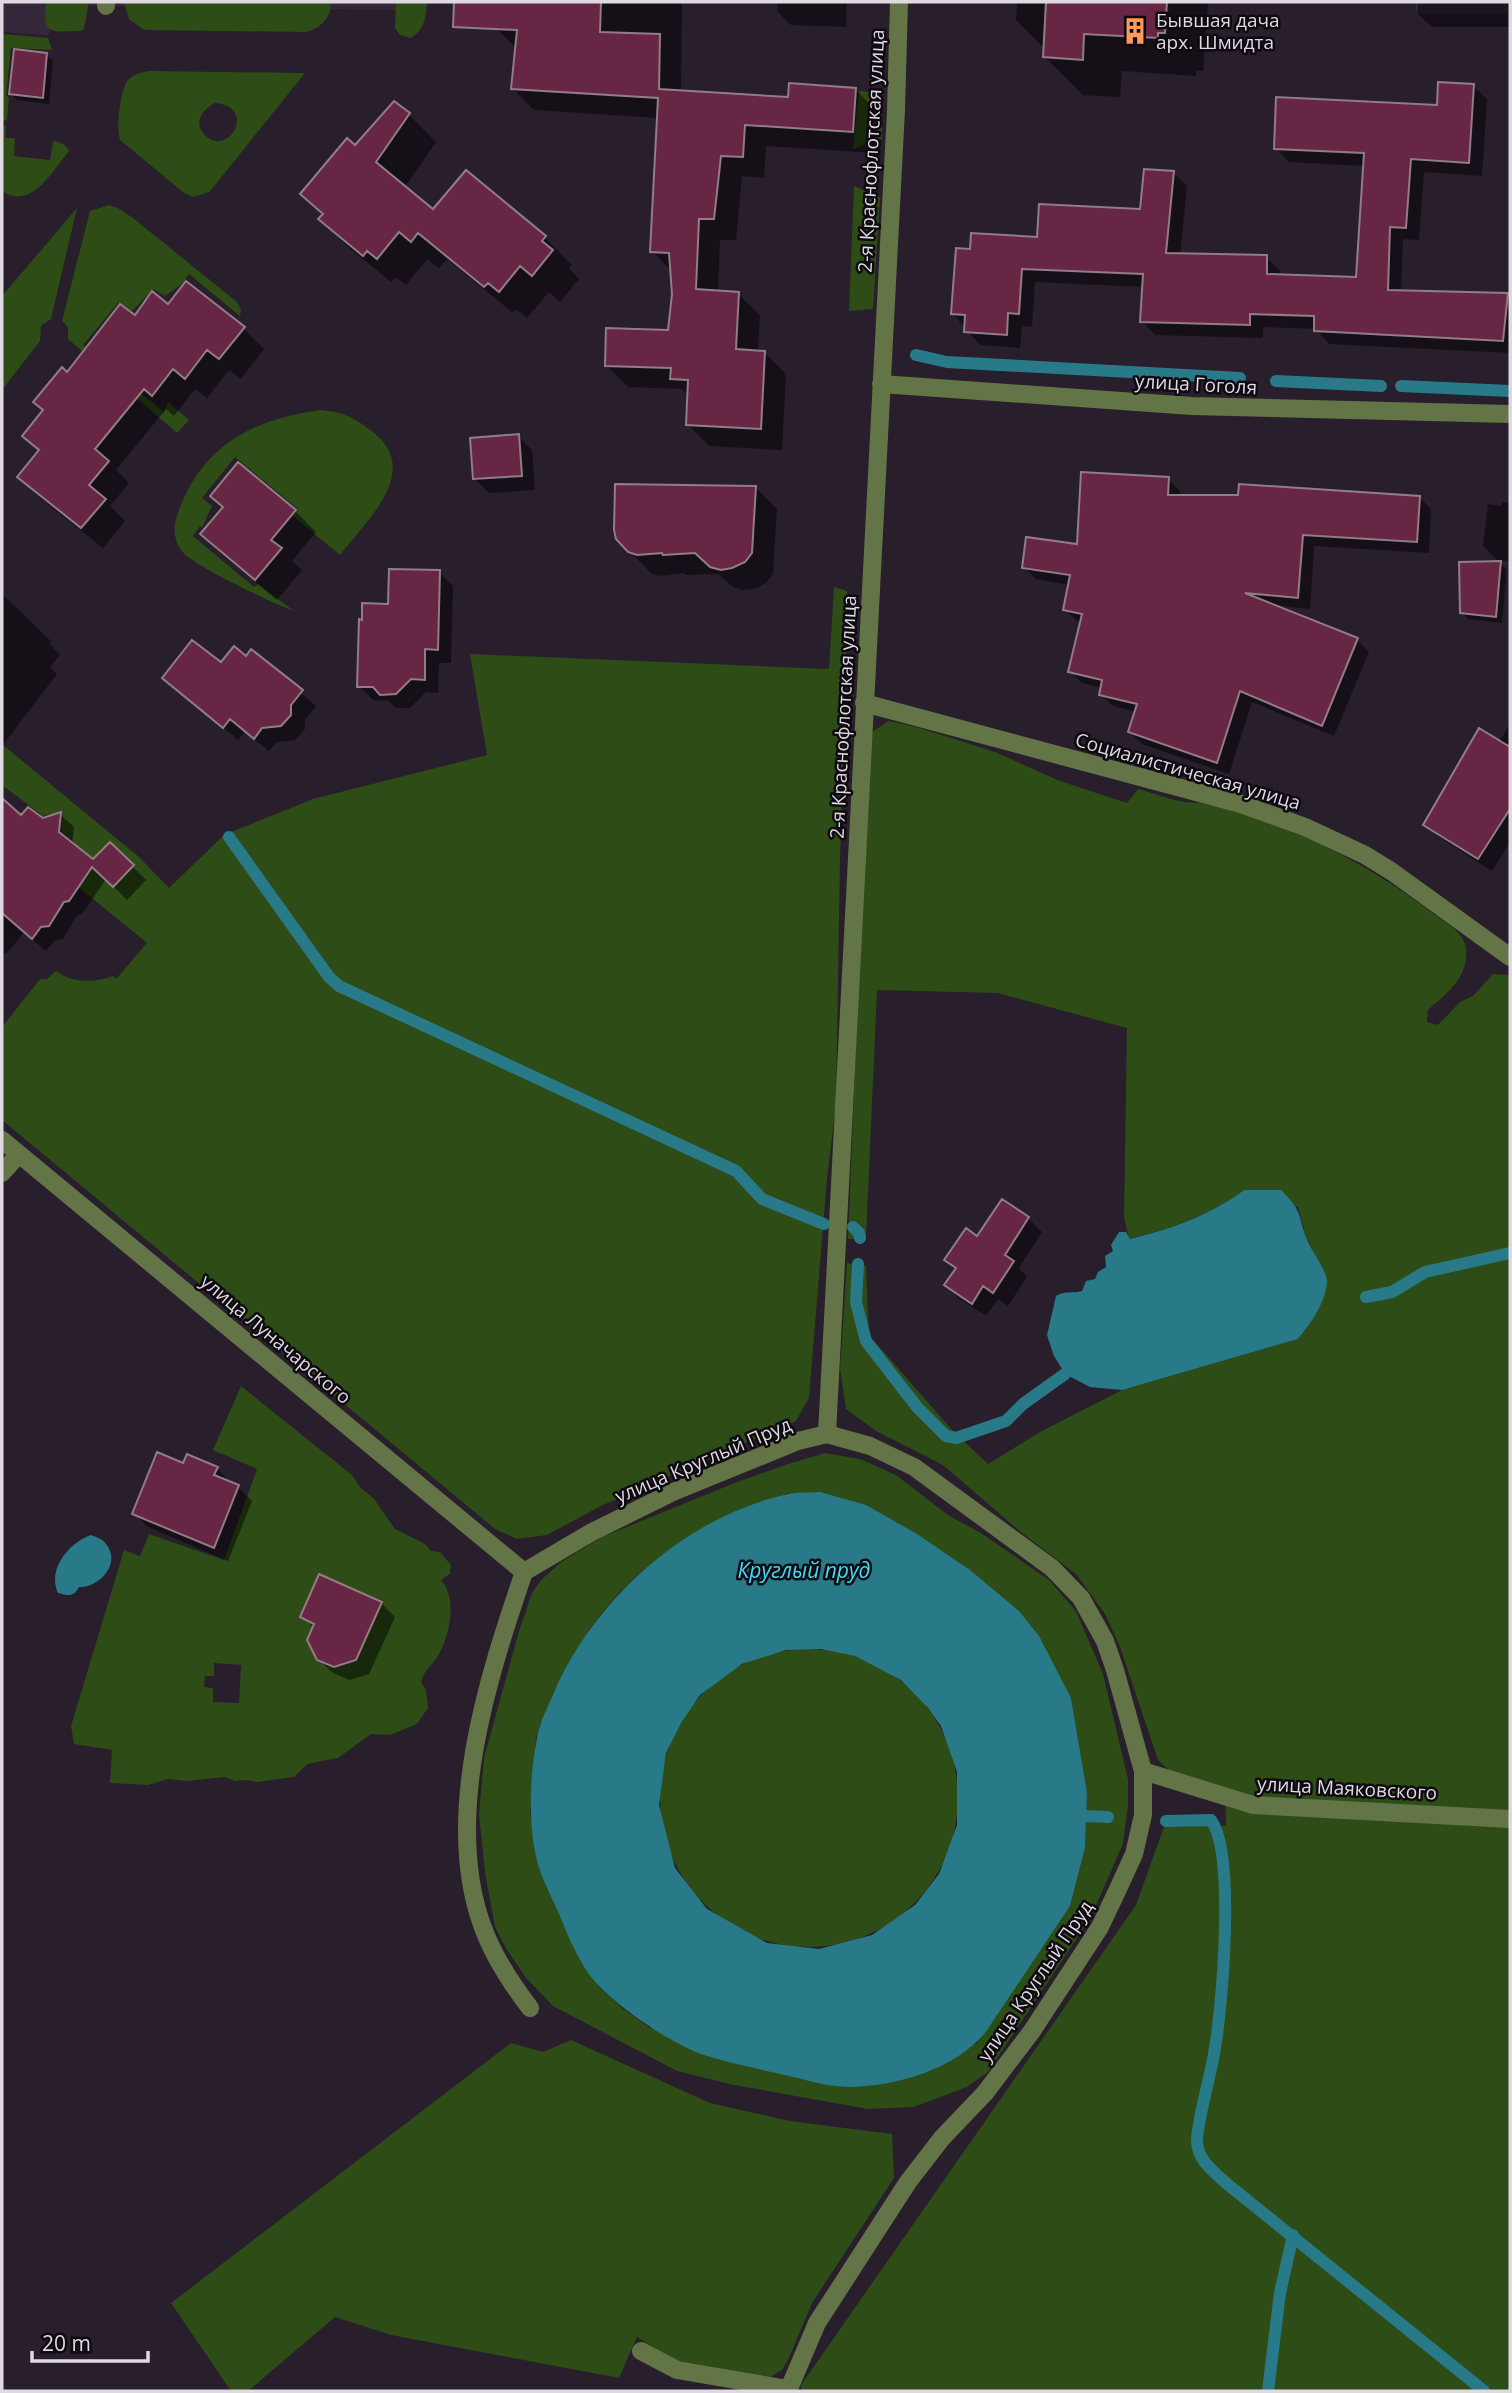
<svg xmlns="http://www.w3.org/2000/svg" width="1512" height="2393" viewBox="0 0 1512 2393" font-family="'Open Sans',sans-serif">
<rect width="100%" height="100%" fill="#281e2c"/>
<path fill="#34283a" d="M2 2H400L399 10 52 5 49 35 2 32Z
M1416 2H1508V14H1416Z"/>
<path fill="#2d4c16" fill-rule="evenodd" d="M46 2H89L84 29 80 31C50 32 42 35 46 2Z
M124 2H331C331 18 321 28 306 32L144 30 129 19Z
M396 2H427C426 17 425 29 411 38L400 35 395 28Z
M2 34 48 38 52 50 11 48 6 96 9 97 7 120 2 121Z
M148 71 305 73 216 184 209 192 193 197 184 193 120 140C116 127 120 90 128 80 134 74 140 73 148 71ZM215 103C259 107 227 160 204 134 193 122 203 109 215 103Z
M859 91 882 93V139L853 149Z
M2 126H6L5 138H15L14 156 50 160 53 141C60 142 66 144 69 151 52 171 32 211 2 191Z
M854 186 880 197 873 309 849 311Z
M109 205 118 208 133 218 237 302 241 310 240 316 189 274 182 284 165 296 153 289 132 311 119 302 83 345 164 412 168 402 189 420 177 433 68 339V327L62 321 90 211Z
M77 208 51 319 41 326 40 341 2 390V296Z
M320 410C345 412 353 417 373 432 423 471 366 521 340 555L293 516 298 509 235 457 202 498 212 506 202 528 200 526 193 536 254 587 258 584 294 611C276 605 189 564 181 550 171 534 174 521 181 505 206 442 257 419 320 410Z
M834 587 847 591 848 608 840 860 836 1104 827 1178 809 1398 796 1421 601 1506 547 1535 517 1539 495 1529 2 1120V1027L40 979H47L56 971C71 983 95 983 113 976L116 979 147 943 71 881 61 862 75 843 62 832 61 823 50 814 43 816 2 785V746L3 745 139 857 169 888 224 835 313 799 487 755 470 654 829 669Z
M889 721 916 727 995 752 1060 781 1127 803 1138 789C1153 793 1169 799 1184 802 1191 803 1199 802 1206 804 1283 820 1369 864 1431 912 1445 922 1465 932 1466 950 1469 977 1446 994 1428 1010L1427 1022 1438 1025 1460 1002 1473 996 1493 974 1510 975V2391H801V2385L1136 1905 1165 1824 1226 1826 1225 1791 1173 1774 1158 1760 1120 1647 1105 1614 1076 1574 1022 1533 943 1465 876 1431 846 1409 840 1369 847 1263 866 1266 869 1335 953 1431 988 1464 1040 1432 1122 1390 1298 1339 1306 1329 1322 1298 1327 1280 1306 1237 1298 1207 1244 1190C1209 1216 1171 1229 1129 1239L1124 1217 1127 1028 998 993 877 990 866 1239H848L867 769 872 732Z
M241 1386 352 1475 360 1487 374 1499 395 1529 425 1544 431 1551 440 1552 451 1565 450 1574 441 1580C458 1599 450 1638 436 1659 430 1667 424 1671 421 1682L426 1690 428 1708 417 1724 390 1735 371 1734 338 1758 307 1764 294 1777 257 1782 246 1780 235 1781 225 1777 187 1781 168 1779 148 1785 110 1783 112 1750 74 1744 71 1726 124 1550 140 1556 149 1534 224 1560 257 1469 213 1450ZM319 1574 382 1602 355 1660 334 1667 317 1660 312 1650 315 1644 306 1640 314 1624 300 1616ZM214 1663 241 1665 239 1703 213 1702V1688L204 1687 205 1676H214Z
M825 1453 860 1459 896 1475 948 1515 981 1533 1049 1580 1076 1611 1103 1674 1128 1779V1805L1123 1844 1091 1917 988 2072 967 2087 914 2107 868 2109 734 2085 677 2071 553 2006 526 1978 507 1950 495 1927 485 1872 479 1815 484 1758 519 1631 532 1593 541 1580 561 1562 602 1537 732 1484 788 1464ZM789 1493 1071 1698 1087 1792 1085 1848 1070 1906 976 2044 650 2028 622 2008 599 1987 580 1960 540 1872 530 1813 536 1739 540 1724C552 1702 563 1680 575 1658 581 1647 586 1635 593 1625 641 1558 712 1517 789 1493Z
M660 1798a149 149 0 1 1 298 0a149 149 0 1 1-298 0Z
M571 2040 710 2103 790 2121 892 2134 894 2178 812 2303 788 2360 782 2370 767 2379 675 2361 637 2337 619 2378 391 2335 335 2317 248 2391H231L171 2303 511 2043 543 2052Z"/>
<path fill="#297a89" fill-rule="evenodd" d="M1244 1190H1281C1302 1211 1297 1211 1306 1237 1310 1249 1326 1269 1327 1281 1327 1300 1310 1325 1298 1339L1122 1390 1090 1387 1065 1374 1054 1356 1047 1335 1056 1296C1066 1290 1073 1294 1082 1291L1086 1281 1095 1279 1098 1272 1106 1267 1105 1256 1113 1251 1111 1245 1119 1232H1126L1130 1239C1171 1229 1209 1216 1244 1190Z
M820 1492 866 1505 917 1534 970 1570 1019 1611 1039 1636 1071 1698 1087 1792 1085 1848 1070 1906 985 2033C955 2069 897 2086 851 2087 834 2087 815 2083 798 2078 768 2071 737 2065 707 2056 675 2046 626 2013 602 1989 581 1969 570 1940 559 1914 553 1900 546 1887 541 1874 527 1834 529 1779 537 1738 539 1724 546 1711 552 1697 592 1601 684 1517 788 1494 798 1492 810 1493 820 1492ZM821 1649 855 1656 901 1680 928 1708 941 1726 957 1772V1825L939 1874 915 1905 872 1935 819 1949 767 1943 707 1909 675 1868 659 1805 666 1753 681 1723 700 1695 742 1664 786 1650Z
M91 1535C96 1537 103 1539 106 1544 122 1563 99 1588 79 1587 74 1597 68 1596 58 1593 47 1569 69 1543 91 1535Z"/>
<path fill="#0007" d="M498 2H682L681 92 790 99 855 89 877 111 874 153 766 146 764 178 742 176 736 240H720L718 292 738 294 760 315 758 352H764L786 374 782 450 709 446 688 424 689 396 682 389 628 387 606 365 670 332 674 294 672 272 652 251 659 118 534 110 513 89 517 49 496 28Z
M778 2H847L846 27 791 25 777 11Z
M1017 2H1208L1203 71H1196V76L1122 71 1120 97 1083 95 1045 57V49L1016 20Z
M1418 2H1510V27H1432L1417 13Z
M47 55 53 61 49 104 17 100 11 94Z
M1473 86 1487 99 1482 176 1424 172 1419 240 1403 239 1401 292 1507 294 1510 298V353L1329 344 1316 329 1263 327V338L1155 335 1142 321 1144 287 1035 282 1032 327 1022 326 1020 348 980 345 953 314 972 251 1038 239 1142 210 1173 173 1187 186 1180 255 1266 257 1280 271V276L1358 279 1365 166 1289 162 1276 148 1439 107Z
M408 114 436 142 404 188 433 212 544 237 572 265 569 268 579 279 560 302 549 292 527 318 516 309 513 313 447 259 439 268 427 259 406 285 396 277 391 282 348 247 321 219 323 216 302 194 355 147Z
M168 306 243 328 264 349 241 379 229 370 207 398 195 389 174 416 166 409 116 470 129 483 110 506 125 521 103 548 40 498 19 477 40 451 24 436 44 411 68 375 135 317Z
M518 436 532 450 535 490 489 493 475 479Z
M1168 479 1180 491V496L1419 497 1431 509 1429 553 1314 546 1310 609 1275 605 1357 640 1369 652 1334 736 1252 702 1229 774 1142 744 1130 732 1136 712 1113 706 1101 694 1102 688 1082 683 1070 671 1082 622 1077 621 1065 609 1070 585 1036 579 1024 567 1079 546Z
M756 488 777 509 773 574 766 583 754 589 743 590 733 587 718 574 686 575 684 573 659 576 651 573 629 551Z
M1502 502 1510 503V561L1497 560 1483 546 1488 504 1502 506Z
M295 511 316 532 292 561 302 570 277 600 223 555 202 534Z
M1500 563 1507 570 1502 623 1468 619 1462 613Z
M439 572 453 586 451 663H439L438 693 426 692 410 708H396L388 701 373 700 359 686 390 606Z
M2 594 51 641 49 643 60 655 50 667 57 674 2 746Z
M251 651 316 706 305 720V729L295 740 277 742 269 751 245 732 238 740 164 678 246 658Z
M1510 724V842L1492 871 1439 837 1426 824 1499 742Z
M2 801 22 818 43 820 60 814 74 827 72 845 93 862 110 844 146 880 127 900 106 879 82 914 77 915 63 939 55 940 46 951 24 932 8 952 2 955Z
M1003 1201 1028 1218 1042 1232 1019 1268 1027 1277 1008 1306 998 1299 986 1316 960 1299 946 1285 956 1270 946 1260 977 1238Z
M184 1465 217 1468 230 1483 238 1487 252 1501 228 1561 148 1527 134 1513Z
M381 1603 395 1617 369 1674 350 1680 333 1673 318 1659 314 1628 302 1616Z"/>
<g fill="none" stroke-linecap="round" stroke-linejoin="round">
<path stroke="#297a89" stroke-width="12" d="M916 355 947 362 1240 378
M1276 381 1381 386
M1401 386 1510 391
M229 837 329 977 339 986 736 1171 762 1199 824 1224
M853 1227 859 1233 860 1238
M858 1264 856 1302 866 1341 917 1407 946 1436 956 1438 1006 1421 1023 1404 1065 1374
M1366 1297 1392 1292 1425 1272 1510 1253
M1086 1816 1108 1817
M1166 1821 1211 1820C1236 1854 1222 2010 1214 2054 1209 2082 1200 2110 1197 2138 1196 2159 1212 2170 1226 2183L1484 2391
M1268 2391 1280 2293 1293 2235"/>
</g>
<path fill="#672644" stroke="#927d84" stroke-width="2" d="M454 2H601L600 32 660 34 659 89 788 97 789 83 856 88 853 132 745 125 743 157 721 156 714 219H699L696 289 739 292 736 349 765 351 761 429 686 425 688 380 670 379 671 368 605 366 606 328 668 330 672 294 669 253 650 252 658 98 511 89 517 30 453 27Z
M1046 2H1167L1165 33H1158V38L1084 34 1083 60 1043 57Z
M14 49 47 53 43 98 9 94Z
M1438 82 1474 84 1469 163 1411 159 1406 228 1390 227 1388 290 1508 293 1503 341 1314 331V316L1250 314V325L1140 322 1143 274 1022 269 1019 314 1008 313 1007 335 964 332 965 315 951 314 956 248 970 249 971 233 1037 237 1039 204 1140 209 1144 169 1174 171 1166 253 1267 255V274L1356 277 1364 153 1274 149 1276 97 1437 105Z
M394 101 410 113 376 162 433 209 466 170 546 236 542 241 553 250 532 276 520 266 499 292 488 283 484 287 418 233 411 242 399 232 377 259 367 251 363 256 318 219 323 214 300 194 347 138 355 145Z
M186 281 245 327 219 359 207 350 185 379 173 369 152 396 144 389 95 449 109 461 89 485 106 499 81 528 17 477 39 450 22 436 43 410 33 402 62 367 67 372 120 304 135 315 152 291 168 304Z
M519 434 522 476 473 479 470 438Z
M238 462 296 510 271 540 282 548 255 580 200 534 223 507 210 496Z
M1081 472 1169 477 1168 495H1238L1239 484 1420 496 1417 542 1303 535 1298 598 1245 593 1358 638 1322 726 1240 691 1217 763 1128 732 1137 704 1099 695 1102 680 1068 672 1082 614 1063 610 1070 575 1022 568 1026 537 1077 544Z
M615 484 756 486 752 553 745 562 732 568 721 570 710 567 695 553 663 555 662 553 637 555 628 552 616 539 614 530Z
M1501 561 1496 617 1460 613 1459 562Z
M389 569 440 570 438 650 425 649V680L411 679 396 694 380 695 373 687H357L359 619 362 620V603L388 604Z
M192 640 221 662 234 646 246 656 251 649 303 690 291 705V715L281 726 262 728 254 739 230 719 223 728 162 678Z
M1479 728 1510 747V809L1478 859 1423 825Z
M2 798 21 815 28 807 43 818 61 812 59 832 93 859 110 842 134 865 113 887 92 867 69 901 64 902 49 926 41 927 32 939 2 913Z
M1002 1199 1029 1217 1005 1255 1014 1261 993 1293 983 1286 972 1304 944 1285 956 1268 944 1260 966 1228 977 1236Z
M157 1452 183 1463 187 1454 218 1467 214 1475 239 1485 214 1548 132 1514Z
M319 1574 382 1602 356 1660 334 1667 317 1660 307 1640 314 1624 300 1617Z"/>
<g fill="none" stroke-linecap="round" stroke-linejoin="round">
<path stroke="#637546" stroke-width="18" d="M106 6V2
M881 384 1192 406 1510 414
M864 703 1241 804 1305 827 1365 855 1391 871 1510 957
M2 1140 524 1572
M2 1173 19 1154
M827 1434 896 110 899 2
M1143 1771 1253 1805 1510 1819
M530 2008C510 1982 493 1956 482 1925 443 1816 488 1677 524 1572L592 1532 673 1492 798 1441 827 1434 870 1446 914 1467 1052 1568 1081 1598 1105 1641 1115 1670 1143 1771V1815L1134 1854 1118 1889 1100 1927 1032 2031 985 2093 942 2138 908 2182 817 2323 788 2391
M641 2351 677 2370 788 2389"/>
</g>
<defs>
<symbol id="building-bare" viewBox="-9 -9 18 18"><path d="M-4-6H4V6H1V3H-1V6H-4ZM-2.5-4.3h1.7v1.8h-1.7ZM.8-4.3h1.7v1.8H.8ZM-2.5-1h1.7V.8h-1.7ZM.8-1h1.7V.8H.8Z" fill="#fe9b58" stroke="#0e0a10" stroke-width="2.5" paint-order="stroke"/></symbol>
</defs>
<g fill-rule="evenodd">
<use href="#building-bare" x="1116" y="12" width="38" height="38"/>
</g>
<g text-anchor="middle" stroke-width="5" stroke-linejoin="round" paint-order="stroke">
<g font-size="19" fill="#dfd9e2" stroke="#0e0a10" text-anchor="start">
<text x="1156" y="27">Бывшая дача<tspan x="1156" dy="22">арх. Шмидта</tspan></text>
</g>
<g font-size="19" fill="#dfd9e2" stroke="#0e0a10">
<text transform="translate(871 151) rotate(-87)" y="7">2-я Краснофлотская улица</text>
<text transform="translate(1196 384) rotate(3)" y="7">улица Гоголя</text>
<text transform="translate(843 717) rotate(-87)" y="7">2-я Краснофлотская улица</text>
<text transform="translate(1188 771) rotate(16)" y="7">Социалистическая улица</text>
<text transform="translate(276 1339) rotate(40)" y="7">улица Луначарского</text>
<text transform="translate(703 1460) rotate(-23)" y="7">улица Круглый Пруд</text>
<text transform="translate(1347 1788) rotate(3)" y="7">улица Маяковского</text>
<text transform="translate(1035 1981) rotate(-56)" y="7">улица Круглый Пруд</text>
</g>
<g font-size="21" font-style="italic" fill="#40dbf6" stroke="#0e0a10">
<text x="804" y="1578">Круглый пруд</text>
</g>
</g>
<rect width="1512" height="2393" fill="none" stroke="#dfd9e2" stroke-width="7"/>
<path d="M32 2351v10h116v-10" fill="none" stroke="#dfd9e2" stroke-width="3.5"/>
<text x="42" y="2351" font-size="21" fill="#dfd9e2" stroke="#0e0a10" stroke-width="5" paint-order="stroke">20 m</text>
</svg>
